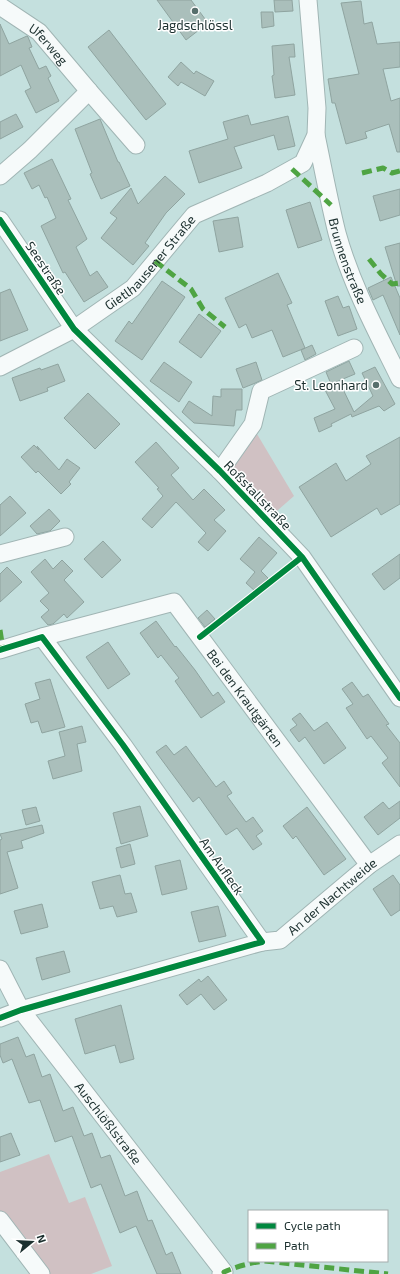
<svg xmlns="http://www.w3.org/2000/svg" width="400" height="1274" viewBox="0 0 400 1274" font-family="'Exo 2',sans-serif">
<rect width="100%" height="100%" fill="#c4e0de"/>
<path fill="#d0c1c3" d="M254 429 294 496 270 517 225 470Z
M49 1154 69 1203 85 1197 112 1266 91 1274H47L0 1212V1172Z"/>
<path fill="#aabfbb" stroke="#8fa4a0" d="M157 0H191L208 23 186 40Z
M274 0H292L293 11 275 12Z
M361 1 364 24 372 22 377 44 400 42V67L383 69 391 101 400 98V152H397L389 124 365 132 367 138 346 144 335 103H332L328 79 359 74 341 3Z
M261 12H273L274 26 262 28Z
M0 24 9 44 27 36 28 37 32 47 29 48 39 69 46 66 51 76 48 78 59 101 36 113 25 91 31 88 21 65 0 76Z
M109 30 166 104 146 120 88 47Z
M294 44 295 57H289L295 95 275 98 272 76 274 75 272 46Z
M181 62 194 74 196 71 214 81 205 96 181 82 178 86 168 77Z
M16 114 23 127 0 139V122Z
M248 115 251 125 288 116 295 146 278 150 274 135 234 147 242 168 199 183 189 151 228 139 223 122Z
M100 119 118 162H119L130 186 101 199 90 174 92 173 75 129Z
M52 159 71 199 68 200 87 239 76 247 90 276 97 271 108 287 84 302 65 272 63 273 41 226 56 218 47 197 45 198 39 185 32 189 24 173Z
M165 176 185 194 166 213 145 243 149 246 133 265 101 238 117 218 110 213 131 188 138 204Z
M400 189V215L380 221 373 196Z
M310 202 322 240 298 248 286 210Z
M238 217 243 247 219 252 213 221Z
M400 243V286H397L385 247Z
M278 273 292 303 287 305 305 348 283 357 272 330 252 338 246 324 239 328 225 298Z
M391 277 400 298V335L383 295 373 300 368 288Z
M162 281 185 297 142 360 115 341 129 321 132 324Z
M10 289 28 330 0 341V293Z
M338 296 343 308 349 306 357 329 338 336 325 301Z
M199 314 221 331 201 358 179 342Z
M312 345 316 354 305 360 301 350Z
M349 361 355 374 331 384 326 372Z
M164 362 192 382 179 402 150 381Z
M256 362 262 380 253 384 243 388 236 369Z
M58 364 65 381 47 388 48 391 20 401 12 378 40 368 41 370Z
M375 367 395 404 384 411 379 406 352 417 351 414 331 424 332 426 319 432 314 418 335 409 325 390 340 383 354 412 373 396 362 373Z
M221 389H242V410H236L234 426 194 423 182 412 189 401 212 416 213 396 221 397Z
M88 393 120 424 95 449 64 418Z
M400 437V504L381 515 377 508 331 537 299 487 336 463 346 481 371 464 366 456Z
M156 442 179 468 171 475 193 500 204 489 225 510 214 520 226 531 208 551 198 542 206 533 176 502 152 528 142 519 163 496 157 489 159 488 135 462Z
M34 445 39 450 37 446 59 470 67 459 80 468 69 482 71 484 61 494 38 471 36 473 21 457Z
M10 496 26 513 0 536V505Z
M49 509 60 521 50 531 37 534 30 526Z
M259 537 277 553 261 571 268 578 256 592 246 583 255 572 240 559Z
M103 541 121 560 102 578 84 559Z
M400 554V578L384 590 372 574Z
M45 559 53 569 62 560 73 571 64 580 84 602 67 618 64 614 53 624 48 625 41 617 49 610 40 601 49 593 31 572Z
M7 567 22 582 0 602V574Z
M207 610 215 619 205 627 198 618Z
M156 621 175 647 176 646 195 670 213 696 218 692 225 702 201 718 175 681 179 678 161 655 158 658 140 633Z
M108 642 130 674 108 689 86 657Z
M50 679 65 727 42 733 38 721 31 723 25 704 40 699 35 683Z
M352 682 363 697 368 694 389 724 386 725 400 743V787L382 763 388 758 371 736 367 739 346 708 353 704 342 689Z
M300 713 314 731 327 722 346 748 324 764 305 737 299 742 290 730 297 725 292 719Z
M82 726 86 742 77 744 82 771 53 779 48 761 65 756 59 732Z
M166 745 174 755 186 746 216 787 224 781 232 793 227 796 246 822 253 817 263 831 256 836 262 844 253 850 237 828 226 835 199 797 193 802 156 752Z
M400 801V818L378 835 364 817 383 802 389 809Z
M140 806 148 836 121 844 113 813Z
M36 807 40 821 26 825 22 810Z
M307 807 346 859 324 875 296 836 293 839 283 826Z
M42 825 44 833 21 841 23 848 7 852 18 888 0 894V840L2 839 0 834Z
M130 844 135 864 121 868 116 848Z
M180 860 187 889 162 895 155 866Z
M120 875 125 894 131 893 137 912 117 917 113 906 100 909 92 882Z
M393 875 400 885V910L391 916 373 889Z
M42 904 48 927 21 934 14 911Z
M218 906 226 936 199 942 191 912Z
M64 951 70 972 42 980 36 958Z
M208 976 227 1000 214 1010 201 994 187 1005 179 995 199 979 201 982Z
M121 1005 134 1059 120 1063 115 1045 85 1054 75 1019Z
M18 1037 26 1057 34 1054 42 1077 50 1074 63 1111 73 1107 84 1136 92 1133 101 1158 110 1155 125 1196 137 1191 148 1221 152 1220 166 1255 172 1252 181 1274H157L136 1226 120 1233 101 1184 91 1188 72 1136 55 1142 40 1100 29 1103 12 1059 3 1063 0 1055V1044Z
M11 1133 20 1155 0 1162V1137Z"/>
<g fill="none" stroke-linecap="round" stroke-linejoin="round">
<defs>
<g id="street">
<path id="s1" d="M0 6 39 32 89 91"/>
<path id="s2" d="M316 135C323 168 329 201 337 233 351 284 377 332 400 379"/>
<path d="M0 176 30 150 89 91 136 145"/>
<path d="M0 220 74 329 220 471 302 557 400 698"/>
<path id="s3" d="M0 367 74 329 133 288 194 215 267 183 303 163 316 135 317 108 308 0"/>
<path d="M220 471 253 424 261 391 354 348"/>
<path d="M0 554 65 537"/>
<path id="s4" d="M42 637 174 602 369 865"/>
<path d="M0 650 42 637 123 745 262 942 21 1010 0 1018"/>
<path id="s5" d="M262 942 280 940 369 865 400 844"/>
<path id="s6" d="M0 969 21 1010 224 1272 221 1274"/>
<path d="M0 1220 41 1274"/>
</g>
</defs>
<use href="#street" stroke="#a0b5b4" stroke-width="19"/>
<use href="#street" stroke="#f6fafa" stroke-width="17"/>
<path stroke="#4fa443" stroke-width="5" stroke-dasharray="10 5" stroke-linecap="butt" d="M292 169 331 205
M362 173 383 168 392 173 400 171
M369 259 381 274 392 284 400 283
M155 261 191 289 203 309 225 327
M0 630 3 649
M226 1274 224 1272C238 1266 250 1263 264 1261L388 1274"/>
<defs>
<path id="cycleway" d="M0 220 74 329 220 471 302 557 400 698
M200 637 302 557
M0 650 42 637 123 745 262 942 21 1010 0 1018"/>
</defs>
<use href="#cycleway" stroke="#fff" stroke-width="8"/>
<use href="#cycleway" stroke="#00873e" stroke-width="6"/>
</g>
<g fill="#576e6c" stroke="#fff" stroke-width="1.5">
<circle cx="195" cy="11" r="4"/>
<circle cx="376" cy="385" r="4"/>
</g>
<g text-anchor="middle" stroke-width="3" stroke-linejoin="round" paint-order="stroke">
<g font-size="13" fill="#1c302f" stroke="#fff">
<text x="195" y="30">Jagdschlössl</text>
<text x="368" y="390" text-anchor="end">St. Leonhard</text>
</g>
<g font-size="13" fill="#1c302f" stroke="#fff">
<text dy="5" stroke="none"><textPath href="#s1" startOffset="62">Uferweg</textPath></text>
<text dy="5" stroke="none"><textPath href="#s2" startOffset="130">Brunnenstraße</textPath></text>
<text dy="5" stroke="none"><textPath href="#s3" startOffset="185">Gietlhausener Straße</textPath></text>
<text transform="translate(46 268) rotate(56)" y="5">Seestraße</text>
<text transform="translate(258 495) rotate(46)" y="5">Roßstallstraße</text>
<text dy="5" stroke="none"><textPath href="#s4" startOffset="256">Bei den Krautgärten</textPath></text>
<text transform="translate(222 866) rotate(55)" y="5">Am Aufleck</text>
<text dy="5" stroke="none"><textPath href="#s5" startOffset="86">An der Nachtweide</textPath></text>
<text dy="5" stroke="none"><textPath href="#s6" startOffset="189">Auschlößlstraße</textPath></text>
</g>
</g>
<rect x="248" y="1210" width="140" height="52" fill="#ffffff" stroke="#a4acac"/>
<rect x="256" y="1223" width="20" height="6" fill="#00873e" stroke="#a4acac"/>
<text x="284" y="1230" font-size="12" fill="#1c302f">Cycle path</text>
<rect x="256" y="1243" width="20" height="6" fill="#4fa443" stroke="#a4acac"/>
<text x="284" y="1250" font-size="12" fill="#1c302f">Path</text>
<g transform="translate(32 1242) rotate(72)" stroke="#ffffff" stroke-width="3" paint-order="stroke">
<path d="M0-3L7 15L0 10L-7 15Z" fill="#1c302f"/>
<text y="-6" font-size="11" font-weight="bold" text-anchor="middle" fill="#1c302f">N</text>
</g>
</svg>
